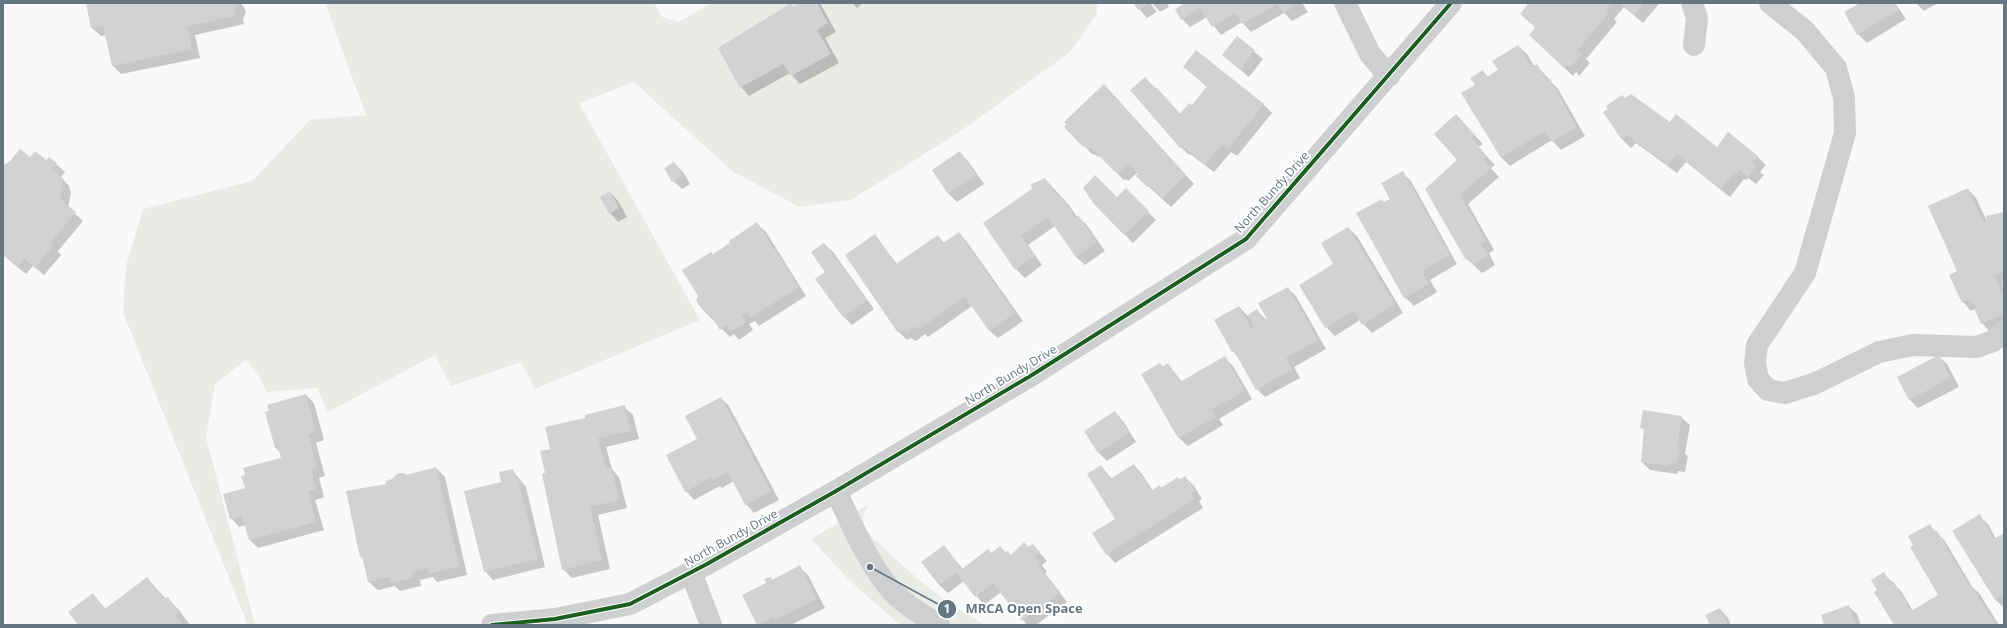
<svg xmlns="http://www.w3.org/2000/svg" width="2007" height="628" viewBox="0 0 2007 628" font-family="'Open Sans',sans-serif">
<rect width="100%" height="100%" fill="#f9f9f9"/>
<path fill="#e8ebe6" d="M325 3H654L662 17 679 22 712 3H1097V14L1070 52 961 131 851 200 799 207 732 171 634 82 579 103 700 320 535 389 521 362 451 386 435 355 328 412 317 388 266 392 261 379 246 360 215 384 206 437 255 625H248L123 312 126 266 143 209 252 181 310 120 366 115Z
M869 504C864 511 861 519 865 527 868 535 877 541 883 547 914 578 947 603 985 625H900L850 581 811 539Z"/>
<path fill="#0003" d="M87 3H241L246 11 243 19 244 24 195 35 200 58 121 74 113 66 106 35 101 36 92 28Z
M802 3H818L821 5 836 32 825 38 839 63 800 84 790 73 749 96 741 87 791 5 794 7Z
M852 3H863L857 8Z
M1134 3H1150L1157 12 1147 18Z
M1152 3H1167L1169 7 1160 12Z
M1187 3H1302L1308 12 1292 21 1284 13 1251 32 1242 22 1221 35 1207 17 1190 27 1182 19Z
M1530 3H1660L1643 23 1624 7 1614 19 1617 22 1586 59 1590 63 1579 76 1576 72 1573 76 1535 40 1536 28 1521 14Z
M1862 3H1878L1879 5 1883 3H1895L1906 19 1867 43 1858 34 1846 12Z
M1916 3H1938L1924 11Z
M1237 37 1263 59 1249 77 1223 55Z
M1518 46 1527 54 1534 66 1536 65 1558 89 1585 136 1561 150 1552 140 1510 166 1502 158 1462 93 1476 85 1483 72 1488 77 1499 71Z
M1184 67 1263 104 1272 113 1237 156 1231 152 1214 172 1190 154 1189 155 1181 147 1145 78 1165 97 1181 115 1192 107 1207 87Z
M1112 94 1194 184 1171 207 1137 176 1139 173 1138 172 1128 181 1126 179 1124 180 1100 156 1098 157 1094 154 1093 155 1065 127Z
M1625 99 1717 148 1757 156 1766 165 1760 172 1764 175 1756 184 1748 178 1746 180 1744 179 1730 197 1686 162 1677 173 1636 143 1631 148 1623 140 1604 113Z
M1464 124 1483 144 1478 147 1495 165 1491 168 1499 177 1468 204 1494 250 1489 253 1495 265 1482 273 1467 259 1426 189 1458 160Z
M959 153 968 161 984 184 957 202 949 194 933 171Z
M30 158 47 161 49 158 65 172 61 177 69 186 71 193 68 207 83 221 58 251 61 255 44 275 33 266 26 274 3 255V168Z
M674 163 683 172 690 184 682 189 673 181Z
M1402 172 1411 181 1457 264 1430 280 1437 292 1414 306 1405 297 1357 214 1391 199Z
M1045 179 1069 205 1077 217 1086 224 1105 251 1085 265 1076 257 1055 226 1028 245 1042 265 1025 278 1016 269 984 223 1034 188Z
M1968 189 1976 198 1987 221 2004 213V284L2002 285 2004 289V326L1990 332 1982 323 1975 309 1971 311 1963 302 1959 272Z
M1126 190 1156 220 1133 243 1095 204 1117 199Z
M610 192 618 201 627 217 618 222 610 213Z
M757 224 766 232 806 296 759 326 755 321 749 324 753 330 739 340 734 334 730 337 701 308 713 255Z
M1348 228 1357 236 1403 313 1372 333 1360 320 1335 336 1326 327 1335 264Z
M959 233 967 242 1023 321 998 338 989 330 972 306 928 337 925 334 916 341 911 338 907 340 899 332 874 235 897 264 938 236 944 243Z
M824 244 833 252 874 309 852 325 844 317 817 279 827 272Z
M1287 288 1296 296 1326 349 1294 367 1300 378 1265 397 1257 389 1239 357 1233 351 1239 307 1248 316 1257 310 1266 320Z
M1938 356 1947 364 1959 387 1918 408 1910 400 1898 377Z
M1225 358 1233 366 1252 399 1219 419 1223 425 1188 446 1179 438 1143 374 1160 364 1163 367 1168 364 1182 382Z
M306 395 314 403 324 440 316 443 325 476 319 478 324 497 315 500 324 530 258 548 250 540 246 525 239 527 231 518 246 489 282 459 280 452 276 448 266 412Z
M721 398 729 406 779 500 754 513 746 504 734 481 722 488 720 486 694 500 686 491 698 439Z
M624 407 633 415 639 439 606 447 612 469 619 477 627 508 598 515 610 569 572 578 563 569 550 511H551L546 474 551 450 586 419Z
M1115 412 1123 421 1136 442 1107 461 1098 452Z
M1681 417 1690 425 1685 454 1688 456 1685 472 1678 471 1677 474 1650 470 1642 462 1645 431 1641 427Z
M1134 465 1142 474 1153 491 1185 477 1194 486 1202 499 1199 501 1203 508 1115 563 1107 554 1116 519 1101 466 1112 479Z
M436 468 445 477 467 575 437 582 433 577 420 580 421 586 400 591 395 586 378 590 369 582 364 559 361 556 388 485 406 477Z
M512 470 526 487 545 567 493 580 485 571Z
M1979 516 1988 524 1996 539 2004 534V608L1996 600 1953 531Z
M1929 525 1945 541 1973 588 1979 593 1999 625H1895L1878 591 1884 574 1901 591 1913 611 1939 595Z
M1033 545 1047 561 1042 565 1047 572 1045 573 1067 602 1036 625H1027L1001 592 984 605 964 581 948 593 939 585 944 547 963 569 991 554 1005 553 1011 556Z
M799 567 808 575 825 608 791 625H758L743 595 767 583 770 578 773 581Z
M147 578 166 599 167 598 179 610 190 625H79L93 595 106 609Z
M1848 606 1857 614 1861 625H1825Z
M1720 609 1728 618 1731 625H1711Z"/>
<path fill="#d0d2d3" d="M86 3H238L235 10 236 16 187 26 192 49 112 66 103 26 91 28Z
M791 3 793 7 800 3H817L828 23 817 30 831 54 791 76 783 64 740 88 718 48Z
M1133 3H1149L1138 10Z
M1185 3H1300L1283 13 1277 4 1242 24 1235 13 1212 27 1200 8 1181 20 1175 9Z
M1529 3H1612L1606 10 1609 13 1577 51 1582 54 1570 68 1567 65 1564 68 1529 35 1535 27 1520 14Z
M1619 3H1644L1634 15Z
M1860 3H1876L1877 5 1881 3H1894L1898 10 1857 35 1844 12Z
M1237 36 1255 50 1240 70 1222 55Z
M1518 45 1532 67 1537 64 1547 81 1550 79 1577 127 1552 142 1545 131 1501 158 1461 93 1475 85 1470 78 1483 70 1487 77 1498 70 1492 61Z
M1196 50 1264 104 1228 149 1222 144 1205 165 1182 146 1180 148 1130 90 1145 77 1155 89 1157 88 1180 114 1189 103 1192 105 1207 86 1183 67Z
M1104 84 1186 175 1162 199 1149 185 1147 187 1136 176 1138 173 1129 164 1119 173 1116 171 1115 172 1091 148 1089 150 1085 146 1083 147 1064 127 1066 124 1064 122Z
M1631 94 1670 122 1676 114 1717 147 1728 132 1758 156 1752 163 1756 166 1748 177 1739 170 1737 173 1735 171 1721 189 1677 154 1668 165 1627 135 1622 140 1603 112 1608 109 1606 106 1622 95 1625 98Z
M1456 114 1475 135 1471 138 1487 156 1484 159 1491 168 1460 195 1486 241 1481 244 1488 256 1473 265 1469 258 1466 260 1425 189 1457 160 1434 134Z
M20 149 30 157 35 151 46 160 49 157 57 163 52 169 61 177 63 184 60 199 76 212 50 243 53 246 35 268 24 258 17 267 3 255V165L9 162Z
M960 151 976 176 948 194 932 170Z
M674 162 683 175 672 182 664 168Z
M1403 171 1450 255 1422 271 1429 284 1404 298 1356 213 1382 199 1384 202 1390 199 1381 183Z
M1095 175 1117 197 1126 188 1149 211 1124 235 1094 204 1083 188Z
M1045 178 1058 197 1060 195 1075 217 1078 215 1097 242 1076 257 1048 217 1021 236 1035 256 1015 270 983 223 1033 188 1030 185Z
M1968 188 1984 223 1987 222 1986 216 2004 212V272L1994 276 2004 298V314L1981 324 1974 308 1976 307 1973 302 1971 303 1969 299 1962 303 1949 275 1957 271 1928 206Z
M610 191 619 208 609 214 600 197Z
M757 222 799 287 750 318 747 312 742 316 746 322 730 332 727 325 720 330 711 315 709 316 704 308H701L696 301 698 296 682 270 711 252 713 254 730 243 729 241Z
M1348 227 1395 304 1362 325 1354 311 1325 328 1299 285 1333 264 1321 243Z
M959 232 1015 313 989 331 965 297 919 329 917 326 907 333 902 330 898 333 845 255 875 234 896 264 938 235 943 243Z
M824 243 867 300 843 317 815 279 825 272 811 252Z
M1288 287 1318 340 1286 358 1292 369 1256 390 1234 351 1232 352 1214 320 1239 306 1251 328 1254 326 1248 315 1257 309 1264 321 1267 319 1258 303Z
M1939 355 1951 378 1909 400 1897 377Z
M1225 356 1245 391 1211 410 1216 417 1178 438 1141 374 1160 363 1162 367 1168 363 1180 382Z
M306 394 316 432 308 434 317 468 311 469 316 489 308 491 316 522 249 540 242 516 230 519 223 494 245 488 241 476 245 475 243 468 281 458 278 447 275 448 265 412 269 411 267 405Z
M721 397 771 491 745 505 728 472 713 480 712 477 685 492 666 455 697 439 685 416Z
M625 405 631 431 598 438 606 468 611 467 619 500 590 507 602 560 562 570 542 474 545 473 540 451 550 449 545 427 585 418V415Z
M1643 410 1682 416 1677 446 1680 447 1677 464 1669 463V466L1641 462 1644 429 1640 428Z
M1115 411 1129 433 1098 453 1084 431Z
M1134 464 1151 491 1160 485 1161 488 1178 477 1180 480 1185 476 1195 491 1191 493 1195 499 1106 555 1092 533 1115 519 1087 474 1101 465 1110 479Z
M436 467 459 566 428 574 427 568 412 572 413 578 390 583V577L368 582 362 556 360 557 346 491 386 484V481L392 479 398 473H404L406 475Z
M513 469 515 478H518L538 559 484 572 464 491 501 482 499 472Z
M1980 514 1994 539 2004 533V602L2001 597 1995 600 1952 531Z
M1930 524 1934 532 1937 531 1969 585 1970 584 1997 625H1894L1874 592 1877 590 1871 580 1884 572 1890 583 1893 581 1911 611 1938 595 1910 547 1913 545 1908 536Z
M1024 542 1028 547 1033 544 1040 552 1035 556 1040 563 1038 564 1059 593 1022 621 993 583 975 597 956 572 939 585 921 562 944 545 962 569 988 549 991 553 1000 546 1005 552 1007 551 1011 555Z
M800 565 817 599 775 620 774 617 757 625 742 595 766 583 764 579 771 577 772 580Z
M147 577 164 599 168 597 179 612 175 615 183 625H146L144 622 140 625H78L68 612 93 593 105 609Z
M1849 605 1856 625H1824L1821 615Z
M1720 608 1728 625H1710L1705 615Z"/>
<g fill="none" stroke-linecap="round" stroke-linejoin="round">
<path stroke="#cecfd0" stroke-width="22" d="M1345 3 1370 54 1389 76
M1692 3 1697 18 1694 45
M1770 3 1805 31 1836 68 1844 98 1845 133 1805 273 1757 345 1755 363 1758 379 1768 390 1785 393 1816 383 1879 352 1913 345 1977 347 1993 341 2004 331
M836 491C850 521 864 554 884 581 897 600 919 613 939 625
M691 572 711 625
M492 625 555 619 630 604 707 564 836 491 1032 375 1246 239 1451 3"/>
<defs>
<path id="cycleway" d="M492 625 555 619 630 604 707 564 836 491 1032 375 1246 239 1451 3"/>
</defs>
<use href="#cycleway" stroke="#fff" stroke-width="6"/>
<use href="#cycleway" stroke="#1b5e20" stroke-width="4"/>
</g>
<g text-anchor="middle" stroke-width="4" stroke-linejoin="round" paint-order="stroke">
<g font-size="12" fill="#657683" stroke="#fff">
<text transform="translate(1272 192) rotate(-48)" y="4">North Bundy Drive</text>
<text transform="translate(1011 375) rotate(-31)" y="4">North Bundy Drive</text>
<text transform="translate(731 538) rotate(-29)" y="4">North Bundy Drive</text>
</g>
</g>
<path fill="none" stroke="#657683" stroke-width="1.5" d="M870 567L947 609"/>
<g fill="#657683" stroke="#fff" stroke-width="1.5">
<circle cx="870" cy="567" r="4"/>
<circle cx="947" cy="609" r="10"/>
</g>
<g font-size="12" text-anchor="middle" font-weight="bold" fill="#fff">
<text x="947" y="613">1</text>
</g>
<g font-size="13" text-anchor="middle" font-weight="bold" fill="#657683" stroke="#fff" stroke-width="4" stroke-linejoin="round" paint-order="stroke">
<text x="1024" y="613">MRCA Open Space</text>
</g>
<rect width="2007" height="628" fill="none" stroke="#657683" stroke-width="8"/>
</svg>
